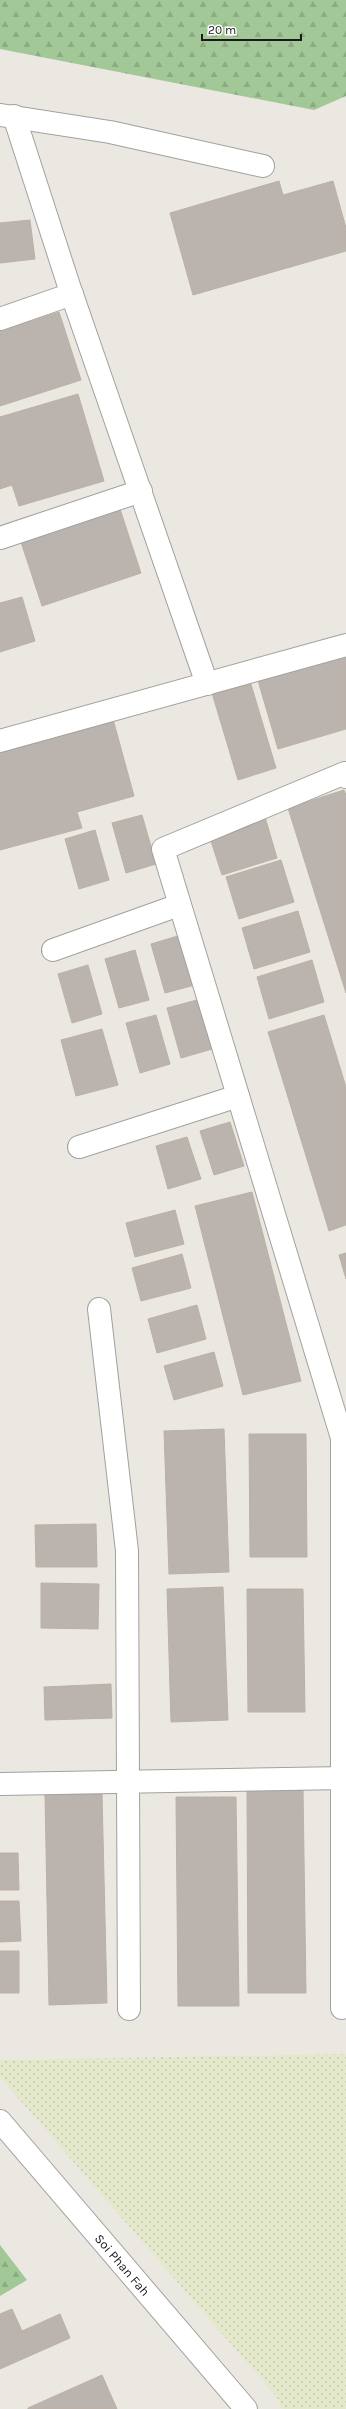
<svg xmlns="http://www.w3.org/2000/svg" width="346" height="2409" viewBox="0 0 346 2409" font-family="Karla,sans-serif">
<defs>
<pattern id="farmland-dots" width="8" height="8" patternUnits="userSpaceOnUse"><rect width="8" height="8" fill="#e5e9cc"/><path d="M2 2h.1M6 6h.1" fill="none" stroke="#c4c7af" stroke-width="1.8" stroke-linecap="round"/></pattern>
<pattern id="forest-firs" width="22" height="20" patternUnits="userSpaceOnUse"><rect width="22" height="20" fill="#a3c898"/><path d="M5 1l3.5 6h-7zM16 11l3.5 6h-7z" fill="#8cab82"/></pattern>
</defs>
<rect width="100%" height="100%" fill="#ebe8e1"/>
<path fill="url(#farmland-dots)" d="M346 2054V2409H282L276 2396 0 2077V2060Z"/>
<path fill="url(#forest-firs)" d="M0 0H346V96L314 110 0 49Z
M0 2245 27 2280 0 2296Z"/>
<path fill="#bbb4ae" stroke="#bcb0a4" d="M279 181 283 195 333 181 346 228V251L193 295 170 213Z
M30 220 35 259 0 263V223Z
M59 312 81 380 0 406V331Z
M78 394 104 481 19 506 12 485 0 489V417Z
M119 506 141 573 42 606 20 539Z
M22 597 35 641 0 652V603Z
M346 651V729L278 749 257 677Z
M250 681 276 768 238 780 212 693Z
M113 719 134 796 77 812 82 828 0 850V750Z
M344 790 346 795V993L288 808Z
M142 815 156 864 126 873 112 823Z
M265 817 277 858 222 875 209 835Z
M95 830 109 880 79 889 65 839Z
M281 860 294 902 239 919 226 877Z
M298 911 310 952 254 969 242 928Z
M181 935 195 985 165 993 151 944Z
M135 950 149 1000 119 1008 105 959Z
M312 960 324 1002 269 1019 257 977Z
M88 965 102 1014 72 1023 58 974Z
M197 1000 212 1049 181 1058 167 1008Z
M156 1015 170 1064 140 1073 126 1023Z
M324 1015 346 1087V1225L329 1231 268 1032Z
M102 1029 118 1085 76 1096 61 1040Z
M230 1122 244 1166 214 1175 200 1131Z
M187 1137 201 1179 168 1189 156 1146Z
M252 1192 301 1381 243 1395 195 1206Z
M175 1210 184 1244 135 1257 126 1223Z
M346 1253V1279L339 1255Z
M182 1254 191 1288 141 1301 132 1268Z
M197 1305 206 1339 157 1353 148 1319Z
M214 1352 223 1386 174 1400 164 1366Z
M224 1429 229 1572 169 1574 164 1431Z
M249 1434H306L307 1557H250Z
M96 1524 97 1567H36L35 1525Z
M41 1583 99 1584 98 1629 41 1628Z
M223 1587 228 1720 171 1722 167 1589Z
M247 1589H303L305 1712H248Z
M111 1684 112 1718 45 1720 44 1687Z
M247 1789H303L306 1993H248Z
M102 1794 107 2003 49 2005 45 1795Z
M176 1797H236L239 2006H178Z
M0 1853H18L19 1890H0Z
M0 1901H19L21 1941 0 1942Z
M0 1951H19V1993H0Z
M12 2309 22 2331 60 2314 70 2338 0 2369V2314Z
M102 2375 117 2409H28V2408Z"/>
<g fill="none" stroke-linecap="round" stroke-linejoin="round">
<defs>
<g id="minor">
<path d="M1 115 110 132 263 166"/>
<path d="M14 116 69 286 207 684"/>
<path d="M0 319 72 294"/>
<path d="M0 538 141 491"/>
<path d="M0 741 346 645"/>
<path d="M53 950 179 905"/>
<path d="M79 1147 238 1096"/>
<path d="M99 1309 127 1551 129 2009"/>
<path d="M0 1784 346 1778"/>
<path d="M342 2008V1438L163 849 345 773 346 777"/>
<path id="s1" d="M0 2121 246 2409"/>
</g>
</defs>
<use href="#minor" stroke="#a1a1a1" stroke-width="24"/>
<use href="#minor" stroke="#fff" stroke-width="22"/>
</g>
<g text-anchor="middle" stroke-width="4" stroke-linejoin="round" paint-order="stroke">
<g font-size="13" fill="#1a1a1a" stroke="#fff">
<text dy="5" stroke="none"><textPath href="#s1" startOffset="189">Soi Phan Fah</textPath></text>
</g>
</g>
<path d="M202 34v6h99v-6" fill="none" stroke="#1a1a1a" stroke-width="2"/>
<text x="208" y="34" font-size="12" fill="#1a1a1a" stroke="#ffffff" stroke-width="3" paint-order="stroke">20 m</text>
</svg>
